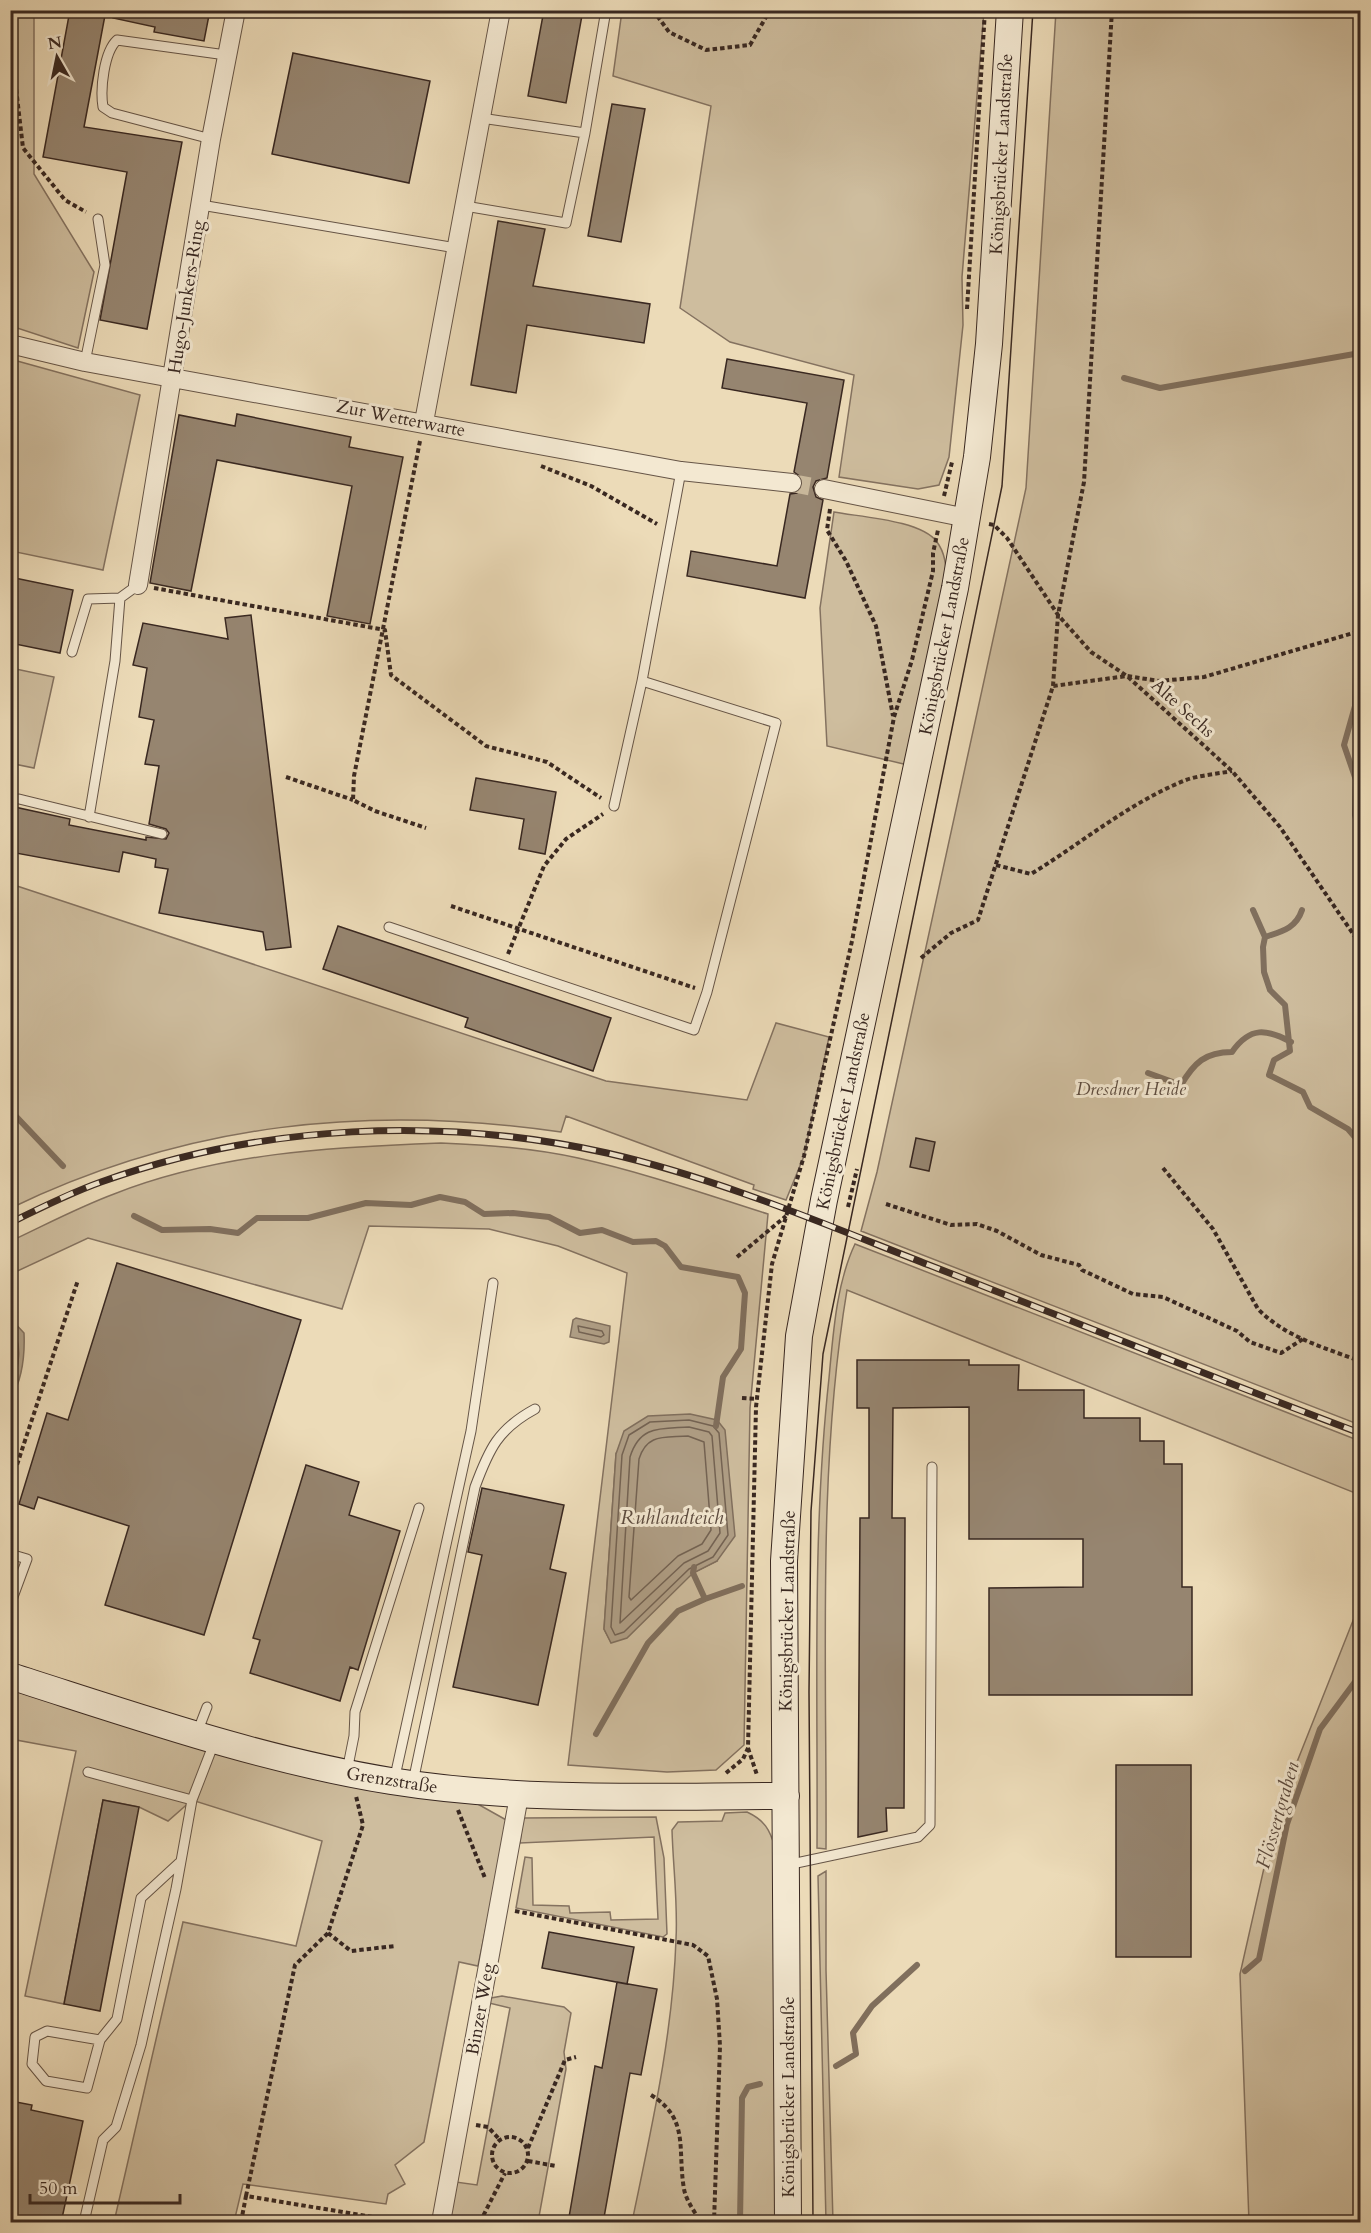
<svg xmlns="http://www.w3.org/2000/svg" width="1371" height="2233" viewBox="0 0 1371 2233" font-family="Cardo,serif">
<rect width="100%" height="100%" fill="#ecdbb8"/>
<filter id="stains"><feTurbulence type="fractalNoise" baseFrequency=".00333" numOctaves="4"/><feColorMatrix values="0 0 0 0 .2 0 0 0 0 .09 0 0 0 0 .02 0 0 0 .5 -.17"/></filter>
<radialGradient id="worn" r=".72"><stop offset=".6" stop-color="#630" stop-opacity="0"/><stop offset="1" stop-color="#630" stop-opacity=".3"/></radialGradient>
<path fill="#cebd9e" stroke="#847260" stroke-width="1.5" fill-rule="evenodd" d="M11 10 34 11V174L94 272 78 348 11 326Z
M622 11H984L962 277 963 325 949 457 939 485 918 489 839 477 854 375 730 342 680 308 711 106 613 76Z
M1056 11H1360V1425L861 1231 877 1172 1026 488Z
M10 359 140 395 103 570 11 551Z
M834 512C860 517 921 520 937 542 946 554 946 568 947 582L908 765 827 746 820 608Z
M11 668 54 677 34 768 14 764 11 776Z
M11 884 606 1081 747 1100 776 1023 829 1037 804 1156 786 1200 753 1189 754 1185 566 1116 561 1132C369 1104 187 1123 11 1208Z
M441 1143C487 1145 533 1148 578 1158 642 1172 705 1194 768 1214L750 1408 744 1745 716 1770 667 1772 568 1765 627 1273 558 1246 489 1229 369 1226 342 1309 88 1238 11 1274V1241C45 1225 79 1207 114 1194 218 1153 331 1147 441 1143ZM616 1454 717 1561 693 1573 611 1642 604 1629Z
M855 1244 1360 1441V1495L847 1290C817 1469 827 1667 826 1849L817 1848C818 1691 812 1534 829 1378 833 1336 836 1284 855 1244Z
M1360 1603V2222H1249L1240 1974 1276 1815Z
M10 1676 451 1789 508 1821 478 1966 459 1962 424 2142 395 2165 405 2184 388 2194 386 2204 243 2184 234 2222H114L183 1922 296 1946 322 1841 192 1800 168 1821 139 1807 103 1800 64 2004 25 1996 76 1751 11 1739Z
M747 1812C764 1820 770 1829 775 1848L776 2222H632C651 2130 673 2035 676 1939 678 1903 673 1866 672 1830L678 1822 722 1821 725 1813Z
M656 1817 664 1858 667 1934 663 1937 516 1908 525 1857 532 1858 533 1905 569 1906 570 1913 610 1912 611 1920 658 1919 654 1837 520 1843 523 1818Z
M826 1871V1970L833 2222H826L818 1876Z
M502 1996 564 2007 571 2013 564 2052 566 2069 538 2222H450L456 2182 477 2185 510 2008 489 2003 491 1998Z"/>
<path fill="#af9e85" stroke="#806f5d" stroke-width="1.5" d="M576 1318 610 1326 609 1342 604 1344 570 1337 573 1320Z
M11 1319 24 1333C25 1356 23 1378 11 1399Z
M690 1414 717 1420 725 1430 735 1536 717 1561 693 1573 627 1638 611 1643 604 1629 616 1454 624 1431 648 1416Z"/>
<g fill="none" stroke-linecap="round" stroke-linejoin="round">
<path stroke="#746353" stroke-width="1.5" d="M10 1325C23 1341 20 1369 10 1387
M578 1326 602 1331 604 1335 601 1337 579 1332Z
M689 1420 713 1426 719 1433 728 1535 713 1557 689 1569 624 1632 615 1635 611 1627 622 1455 629 1435 650 1422Z
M689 1427 709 1432 712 1436 720 1533 708 1551 684 1563 620 1623 630 1457C640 1425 660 1429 689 1427Z
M688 1436 704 1442 711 1530 702 1544 678 1556 631 1600 629 1597 639 1459C647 1433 665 1438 688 1436Z"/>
<path stroke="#806f5d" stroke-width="6" d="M1124 378 1160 388 1360 353
M1360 669 1356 672 1355 706 1344 745 1356 780 1355 815 1360 834V858
M1253 910 1265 937 1263 947 1264 972 1270 990 1285 1005 1290 1051 1274 1060 1269 1075 1303 1092 1310 1107 1348 1129 1360 1143
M1265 937C1283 931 1296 928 1302 910
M1148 1073 1181 1085C1194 1063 1205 1052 1232 1052 1250 1026 1267 1029 1291 1042
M10 1110 63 1166
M134 1216 162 1230 210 1229 238 1233 257 1218H308L366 1203 411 1205 440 1197 465 1202 484 1214 513 1213 549 1217 580 1233 602 1230 633 1242 656 1241 665 1246 681 1267 738 1277 745 1293 741 1349 723 1377 716 1426
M694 1567 693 1573 705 1599 742 1586
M596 1734 648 1643 678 1611 705 1599
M1245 1971 1259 1959 1287 1824 1320 1729 1360 1675
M836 2066 856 2054 853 2033 872 2006 917 1965
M740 2222 742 2098 748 2087 760 2084"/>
</g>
<path fill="#968570" stroke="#392821" stroke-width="1.5" d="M70 10H106L84 127 182 142 147 329 100 320 127 172 43 157Z
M113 10H210L204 41 154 32 155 27 113 18Z
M544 10H583L566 103 528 96Z
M293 53 430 81 409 183 272 154Z
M612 104 645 109 621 242 588 236Z
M498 221 545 229 533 286 650 304 644 343 527 325 516 393 471 385Z
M727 359 844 380 827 478 816 481 813 487 816 497 823 500 805 598 687 576 691 551 777 566 790 494 797 493 803 485 802 478 794 472 807 403 722 388Z
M237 414 351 437 349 447 403 457 370 624 327 616 352 486 217 460 191 591 150 583 179 415 235 426Z
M10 577 73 590 60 653 10 643Z
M251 615 291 947 266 950 263 932 159 913 168 869 155 867 156 859 123 852 119 872 10 852V806L70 819 69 825 146 840V837L166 839 169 833 166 829 149 824 159 766 145 764 154 720 139 717 147 668 133 665 143 623 228 639 225 618Z
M476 778 556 792 545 854 519 849 524 819 470 810Z
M338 926 611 1018 593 1071 465 1027 468 1018 323 969Z
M916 1138 935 1142 929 1171 910 1167Z
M117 1263 301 1320 204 1635 105 1605 129 1526 38 1497 34 1509 19 1504 47 1413 68 1420Z
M857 1360H969V1365H1019L1018 1390H1084V1418H1140V1441H1164V1464H1182V1587H1192V1695H989V1588L1083 1587V1539H969V1407L893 1408 892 1518H905L904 1808H886L887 1831 858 1837 860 1518H869V1408H857Z
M306 1465 359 1482 349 1515 400 1531 358 1670 350 1667 340 1701 250 1673 260 1640 253 1638Z
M482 1488 564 1505 550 1569 566 1573 538 1705 453 1687 482 1555 468 1552Z
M1116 1765H1191V1957H1116Z
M103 1800 139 1807 100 2011 64 2004Z
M549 1932 634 1947 627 1984 542 1968Z
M617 1982 657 1989 641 2075 630 2073 603 2223H568L595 2066 602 2068Z
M16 2102 32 2105 31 2110 83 2121 61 2223H10V2130Z"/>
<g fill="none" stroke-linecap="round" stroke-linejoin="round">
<path stroke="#c8b79a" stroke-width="18" stroke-dasharray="18 9" stroke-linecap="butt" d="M792 483 824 489"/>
<defs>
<path id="service" d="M481 118 585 133 606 10
M211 139 112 113 103 107C100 89 104 52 117 40L226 55
M201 205 456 248
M465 206 566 223 585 133
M85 362 105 265 98 219
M72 652 88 599 120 598
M19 799 162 834
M614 806 642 681
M89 817 115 661 120 598 138 585
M389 927 694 1030 707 992 776 723 642 681 681 471
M10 1554 27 1559 10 1605
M197 1733 207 1707
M347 1771 354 1736 355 1712 419 1508
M88 1772 192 1800
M394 1781 471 1431 493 1283
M413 1782 475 1487C489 1449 498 1429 535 1409
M787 1865 918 1837 930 1825 932 1467
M100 2040 87 2088 46 2081 32 2064 35 2037 47 2031 100 2040 117 2019 141 1898 179 1863
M84 2222 103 2140 116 2127 141 2045 176 1889 192 1800 214 1743"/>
<path id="minor" d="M10 344 85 362 681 471 792 483
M424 422 501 10
M824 489 967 518
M138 585 211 139 236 10
M441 2222 519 1796"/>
<path id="secondary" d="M10 1676C136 1716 261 1760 391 1781 522 1802 654 1796 786 1796
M788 2222 784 1561 799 1336 824 1200 955 588 977 457 989 344 1010 10"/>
</defs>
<use href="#service" stroke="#665547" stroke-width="11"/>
<use href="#minor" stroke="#665547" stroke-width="20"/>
<use href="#secondary" stroke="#392821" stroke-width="28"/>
<path stroke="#392821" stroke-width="4" stroke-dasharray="4.5 3" stroke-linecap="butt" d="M653 10 669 32 706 50 750 45 770 10
M10 37 23 148 65 200 86 212
M967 309 985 10
M420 441 354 776 353 800 375 811 426 828
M541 466 591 486 657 524
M944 496 952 462
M830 509 827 530 846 561 876 626 893 716
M989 524 994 525 1007 538 1058 615 1091 652 1127 676 1232 771 1280 827 1360 944
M154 588 385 630 391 675 486 746 547 762 601 798
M1053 686 1058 615 1084 482 1112 10
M286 777 353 800
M996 865 1031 874C1082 843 1130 802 1186 780 1200 775 1217 774 1232 771
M451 906 695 988
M508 954 544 866 566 839 603 814
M921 958 951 933 978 920 1053 686 1127 676 1159 681 1204 677 1360 631
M1163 1168 1213 1229 1258 1309C1285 1337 1325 1348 1360 1361
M886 1204 951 1225 977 1224 997 1231 1041 1255 1079 1265 1082 1270 1133 1294 1163 1297 1237 1331 1250 1342 1281 1353 1303 1339
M848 1207 857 1169
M737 1257 786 1216
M742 1398 757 1399
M10 1486 78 1280
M748 1748 757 1775
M726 1773 743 1759 748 1748 756 1407 772 1264 804 1156 852 941 894 717 912 660 933 571V553L938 530
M458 1810 485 1878
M515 1911 693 1945 708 1956 717 1999 720 2046 714 2222
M328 1933 351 1951 395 1946
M651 2095C690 2119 677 2149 684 2189 686 2200 695 2213 701 2222
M476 2125 488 2127 500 2140
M492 2155a18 18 0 1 1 36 0a18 18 0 1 1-36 0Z
M528 2148 565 2060 576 2057
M528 2161 556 2166
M246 2196 295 1965 328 1933 363 1825 356 1796
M241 2222 246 2196 403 2222
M480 2222 505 2173"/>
<use href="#service" stroke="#f3e8d1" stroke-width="9"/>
<use href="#minor" stroke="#f3e8d1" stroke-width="18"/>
<use href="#secondary" stroke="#f3e8d1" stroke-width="26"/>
<path stroke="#392821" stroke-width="1.5" d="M813 2222 809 1692 811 1511 823 1354 1002 486 1033 10"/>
<defs>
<path id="rail" d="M10 1223C40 1208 70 1193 101 1182 262 1124 441 1116 607 1153 717 1178 824 1224 929 1265 1073 1321 1216 1379 1360 1433"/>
</defs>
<use href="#rail" stroke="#392821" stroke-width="7"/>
<use href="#rail" stroke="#f3e8d1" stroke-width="4.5" stroke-dasharray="14" stroke-linecap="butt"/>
</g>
<g text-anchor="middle" stroke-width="6" stroke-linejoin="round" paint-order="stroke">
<g font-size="18" fill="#392821" stroke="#f3e8d1">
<text transform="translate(1001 154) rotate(-87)" y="6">Königsbrücker Landstraße</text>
<text transform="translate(186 297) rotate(-81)" y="6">Hugo-Junkers-Ring</text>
<text transform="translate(401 418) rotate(11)" y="6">Zur Wetterwarte</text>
<text transform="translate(944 636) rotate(-79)" y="6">Königsbrücker Landstraße</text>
<text transform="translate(1183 708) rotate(42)" y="6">Alte Sechs</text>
<text transform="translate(843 1111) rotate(-78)" y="6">Königsbrücker Landstraße</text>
<text transform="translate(787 1611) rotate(-89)" y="6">Königsbrücker Landstraße</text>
<text transform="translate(392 1780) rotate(9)" y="6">Grenzstraße</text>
<text transform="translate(480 2009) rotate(-80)" y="6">Binzer Weg</text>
<text transform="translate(788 2097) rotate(-90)" y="6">Königsbrücker Landstraße</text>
</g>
<g font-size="18" font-style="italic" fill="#5e4d40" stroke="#f3e8d1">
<text x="1131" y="1095">Dresdner Heide</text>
</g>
<g font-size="20" font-style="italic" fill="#5c4b3f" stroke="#f3e8d1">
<text x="672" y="1524">Ruhlandteich</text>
<text transform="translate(1277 1815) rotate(-74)" y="7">Flössertgraben</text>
</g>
</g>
<rect width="1371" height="2233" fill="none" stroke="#ecdbb8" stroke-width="36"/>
<rect x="12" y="12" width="1347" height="2209" fill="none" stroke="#392821" stroke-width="3"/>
<rect x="18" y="18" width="1335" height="2197" fill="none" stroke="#392821" stroke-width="1.5"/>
<g transform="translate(57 57) rotate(351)" stroke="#f3e8d1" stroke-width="4.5" paint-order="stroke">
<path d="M0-4.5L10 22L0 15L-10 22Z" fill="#392821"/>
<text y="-9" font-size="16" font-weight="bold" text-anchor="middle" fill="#392821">N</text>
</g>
<path d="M30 2194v9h150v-9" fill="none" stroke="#392821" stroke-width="3"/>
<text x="39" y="2194" font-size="18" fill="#392821" stroke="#f3e8d1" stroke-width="4.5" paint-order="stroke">50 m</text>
<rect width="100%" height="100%" filter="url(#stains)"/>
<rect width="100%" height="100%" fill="url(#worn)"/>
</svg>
